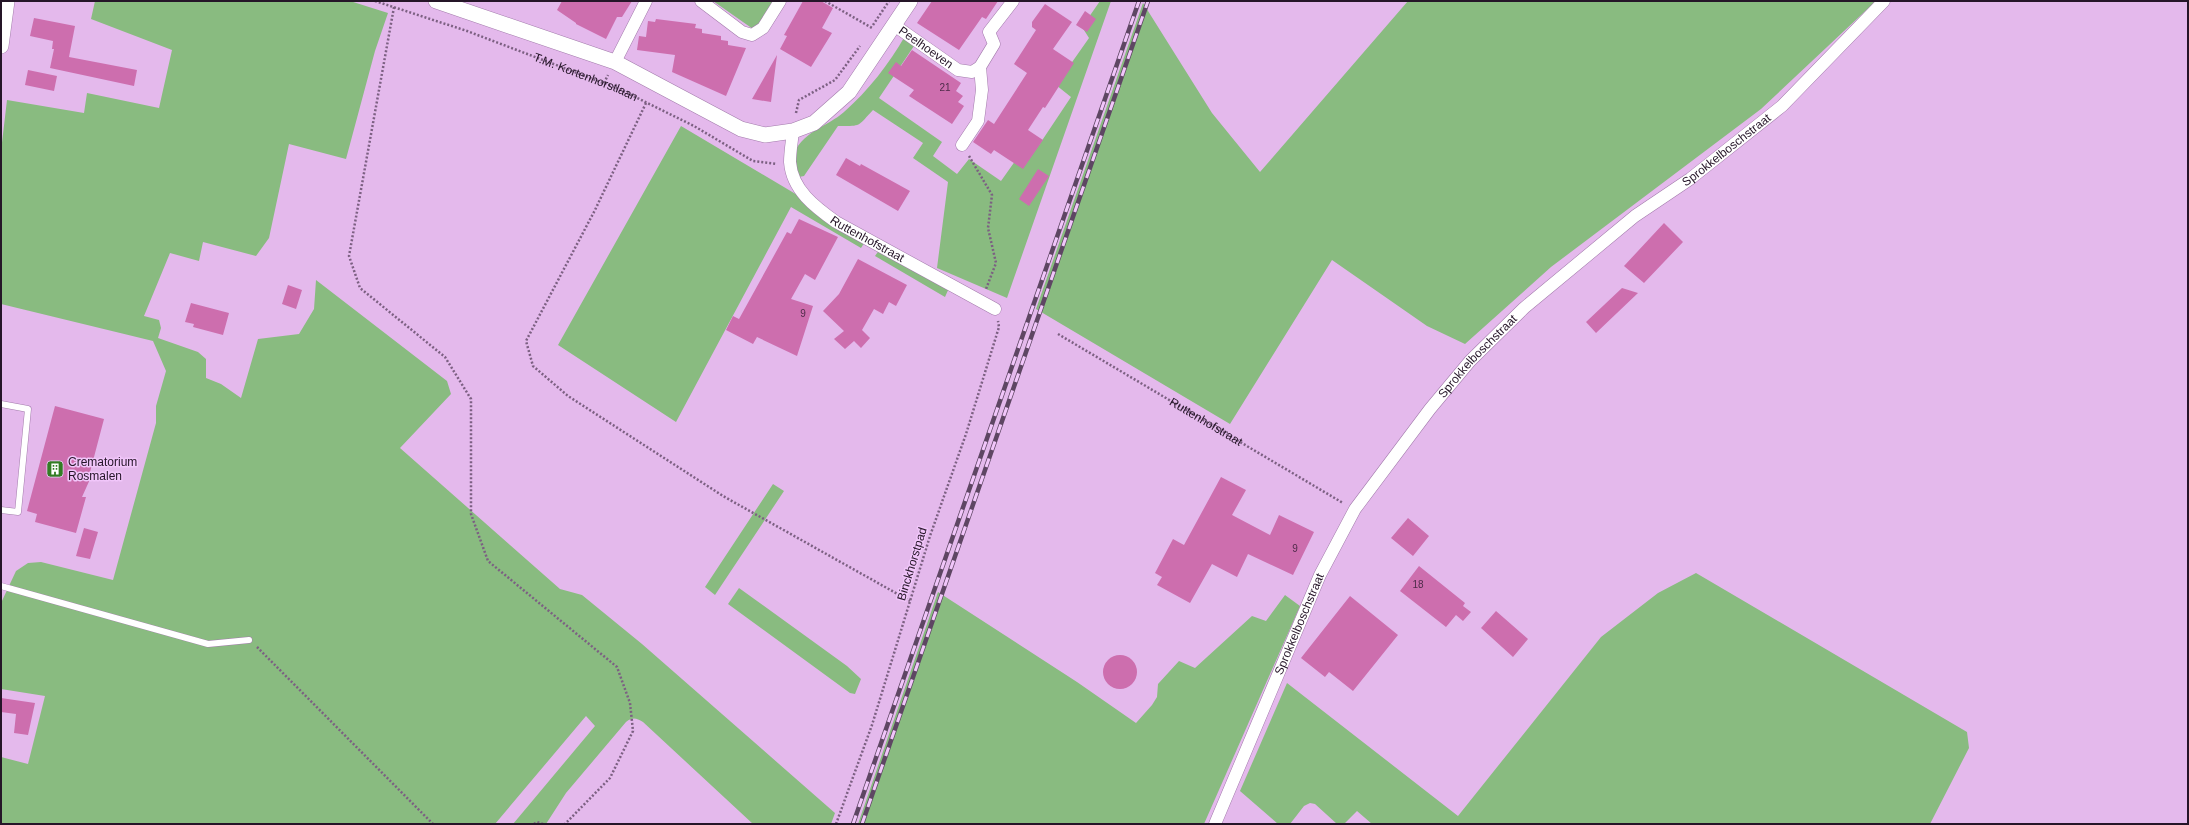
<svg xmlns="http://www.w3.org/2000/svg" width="2189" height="825" viewBox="0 0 2189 825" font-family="Helvetica,sans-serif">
<rect width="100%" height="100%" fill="#e4b9ec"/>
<path fill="#89bb80" d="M95 1H350L388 13 375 51 346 159 289 144 269 238 256 256 203 242 199 261 170 253 144 316 159 320 161 328 158 338 198 352 206 359V378L221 384 241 398 258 339 299 334 314 309 316 280 447 381 451 394 400 448 560 589 582 595 642 644 835 813 831 824H753L643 722C636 718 633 717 626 722L566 793 546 824H513L595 726 586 716 495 824H1V757L28 764 45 696 1 689V603L16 571 28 563 41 562 113 580 156 423V406L166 371 153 341 1 304V151L7 100 84 113 87 93 159 108 172 50 91 19Z
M713 1H777L767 21 753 29Z
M1100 1H1111L1007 298 937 268 948 182 913 158 923 143 873 110C857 127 862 126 838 126L804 176 799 177C795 171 792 157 795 151 805 131 828 126 844 112 868 91 889 64 905 36L916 43 879 98 942 142 933 156 957 174 969 159 1001 181 1030 140 1039 145 1071 97 1056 85 1089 38 1082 27Z
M1408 1H1876L1761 109 1551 267 1465 344 1427 326 1332 260 1230 424 1036 309 1143 3 1212 113 1260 172Z
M681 126 868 237 861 248 791 207 676 422 558 345Z
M882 246 949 288 945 297 875 256Z
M773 484 784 491 715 595 705 587Z
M1696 573 1967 732 1969 748 1930 824H1372L1357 811 1344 824H1337L1315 804 1310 803 1304 806 1290 824H1278L1240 791 1287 683 1458 816 1601 637 1658 593Z
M739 588 847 666 861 679 855 694 850 693 728 604Z
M938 592 1077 682 1136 723 1152 705 1157 697 1158 684 1179 661 1195 668 1252 616 1266 621 1285 595 1300 606 1204 824H858Z"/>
<path fill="#cd6eae" d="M562 1H632L622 17H617L606 39 576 24V23L557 10Z
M803 1H821L833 8 822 28 832 33 811 67 780 49 787 36 784 35Z
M932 1H998L986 19 982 17 959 50 917 23Z
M1045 4 1072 22 1053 49 1074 63 1045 108 1043 107 1028 130 1043 140 1023 169 994 150 991 154 973 142 988 120 994 124 1027 73 1014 64 1036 30 1032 27V22Z
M1085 11 1096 19 1087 32 1076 25Z
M34 18 75 26 69 57 137 70 134 86 50 68 54 49H52L53 41 30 36Z
M656 19 696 24 695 28 702 29V33L721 36V40L728 41V45L746 48 726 96 672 72 675 55 637 50 639 36 646 37 648 21 655 22Z
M912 50 961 83 956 91 963 96 958 102 964 106 952 124 909 96 914 90 888 73 896 62 901 66Z
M777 55 771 102 752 99Z
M28 70 57 76 54 91 25 85Z
M846 158 860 166 861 164 910 191 898 211 836 175Z
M1038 169 1049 176 1029 206 1019 199Z
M799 219 838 237 815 280 805 274 791 299 813 306 797 356 757 337 753 344 726 330 733 316 739 319 787 232 791 234Z
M1664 223 1683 242 1644 283 1624 266Z
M858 259 907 285 896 306 889 302 883 314 874 309 862 330 870 338 861 348 854 341 845 349 834 339 844 331 823 311 839 294Z
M288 285 302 290 296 309 282 304Z
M1622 288 1638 293 1596 333 1586 322Z
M191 303 229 313 223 335 193 327 194 324 185 322Z
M55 406 104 419 89 476 91 477 82 497H86L76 533 35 522 37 514 27 511Z
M1221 477 1246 490 1232 515 1270 535 1279 515 1314 532 1293 575 1248 554 1237 577 1212 564 1190 603 1157 585 1162 577 1155 573 1173 539 1184 545Z
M1408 518 1429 536 1413 556 1391 538Z
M84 528 98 532 90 559 76 556Z
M1419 566 1465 603 1463 606 1471 612 1463 621 1456 615 1446 627 1400 591Z
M1350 596 1398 635 1353 691 1329 672 1325 677 1301 658Z
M1496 611 1528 639 1513 657 1481 628Z
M1103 672a17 17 0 1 1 34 0a17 17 0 1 1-34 0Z
M1 698 35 703 28 735 14 733 16 714 1 712Z"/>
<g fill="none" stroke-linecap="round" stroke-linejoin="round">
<defs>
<path id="service" d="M1 404 28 409 18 512 1 510
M1 586 208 644 249 640"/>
<g id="minor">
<path d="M701 1 742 32 752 35 763 28 780 1"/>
<path id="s3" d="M894 25 958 70 972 72 980 67"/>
<path d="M615 62 646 1"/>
<path id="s4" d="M793 131C792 141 790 152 790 162 792 190 815 207 836 222L995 309"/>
<path d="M962 145 978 121 982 90 980 67 994 44 989 32 1013 1"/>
<path id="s5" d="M1215 824 1320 575 1355 509 1430 409 1470 361 1524 308 1635 216 1690 179 1782 106 1884 1"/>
</g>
<path id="tertiary" d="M436 1 615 62 741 129 765 135 793 131 814 123 849 92 910 1
M1 46 7 1"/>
</defs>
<use href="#service" stroke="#a27bab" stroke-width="7"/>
<use href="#minor" stroke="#a27bab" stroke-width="13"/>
<use href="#tertiary" stroke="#a27bab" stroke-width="16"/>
<g stroke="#7c6082" stroke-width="2.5" stroke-dasharray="2 2" stroke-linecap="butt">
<path id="s1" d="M375 1 467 31 619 89 694 126 753 161 777 164"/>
<path d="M825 1 872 28"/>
<path d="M394 7 349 256 360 288 445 357 471 399V514L488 561 617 667 630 703 633 731 610 778 565 824"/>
<path d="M873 25 889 1"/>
<path d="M604 83 608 75"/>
<path d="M646 103 595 210 526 341 533 366 568 396 723 496 910 601"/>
<path d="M796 113 799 100 835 80 860 46"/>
<path d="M969 156 992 195 988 228 996 263 986 289"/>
<path id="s2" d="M1058 334 1343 503"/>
<path d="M257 647 433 824"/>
<path d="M534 824 537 822 543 824"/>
<path d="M836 824 872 725 930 536 966 434 999 327 998 321"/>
</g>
<use href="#service" stroke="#fff" stroke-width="6"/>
<use href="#minor" stroke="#fff" stroke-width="12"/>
<use href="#tertiary" stroke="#fff" stroke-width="15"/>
<defs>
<path id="rail" d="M853 824 1139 1
M862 824 1148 1"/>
</defs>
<use href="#rail" stroke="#5e4663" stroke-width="4.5"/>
<use href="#rail" stroke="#f1c6fa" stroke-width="3" stroke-dasharray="9" stroke-linecap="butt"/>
</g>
<defs>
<symbol id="building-square" viewBox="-11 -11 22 22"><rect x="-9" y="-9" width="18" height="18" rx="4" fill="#337d24" stroke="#f1c6fa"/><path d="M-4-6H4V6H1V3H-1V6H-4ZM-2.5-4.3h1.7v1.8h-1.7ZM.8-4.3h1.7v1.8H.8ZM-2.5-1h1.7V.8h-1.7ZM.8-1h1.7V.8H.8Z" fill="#fff"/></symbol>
</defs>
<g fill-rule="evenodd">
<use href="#building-square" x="45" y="459" width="20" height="20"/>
</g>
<g text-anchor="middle" stroke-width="3" stroke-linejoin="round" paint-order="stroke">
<g font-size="10" fill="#4f2b4a">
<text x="945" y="91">21</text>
<text x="803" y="317">9</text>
<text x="1295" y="552">9</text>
<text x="1418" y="588">18</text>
</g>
<g font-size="12" fill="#251528" stroke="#f1c6fa">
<text dy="4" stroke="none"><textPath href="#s3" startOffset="39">Peelhoeven</textPath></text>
<text dy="4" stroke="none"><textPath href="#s1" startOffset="224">T.M. Kortenhorstlaan</textPath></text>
<text dy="4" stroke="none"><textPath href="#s5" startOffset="865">Sprokkelboschstraat</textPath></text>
<text dy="4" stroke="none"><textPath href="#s4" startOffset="145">Ruttenhofstraat</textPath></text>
<text dy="4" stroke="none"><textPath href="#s5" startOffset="541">Sprokkelboschstraat</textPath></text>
<text dy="4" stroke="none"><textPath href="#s2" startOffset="172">Ruttenhofstraat</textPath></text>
<text transform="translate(912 564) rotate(-73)" y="4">Binckhorstpad</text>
<text dy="4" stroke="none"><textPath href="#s5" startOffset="217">Sprokkelboschstraat</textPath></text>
</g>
<g font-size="12" fill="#251528" stroke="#f1c6fa" text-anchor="start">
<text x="68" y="466">Crematorium<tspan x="68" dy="14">Rosmalen</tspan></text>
</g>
</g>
<rect width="2189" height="825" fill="none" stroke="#251528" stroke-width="4"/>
</svg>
